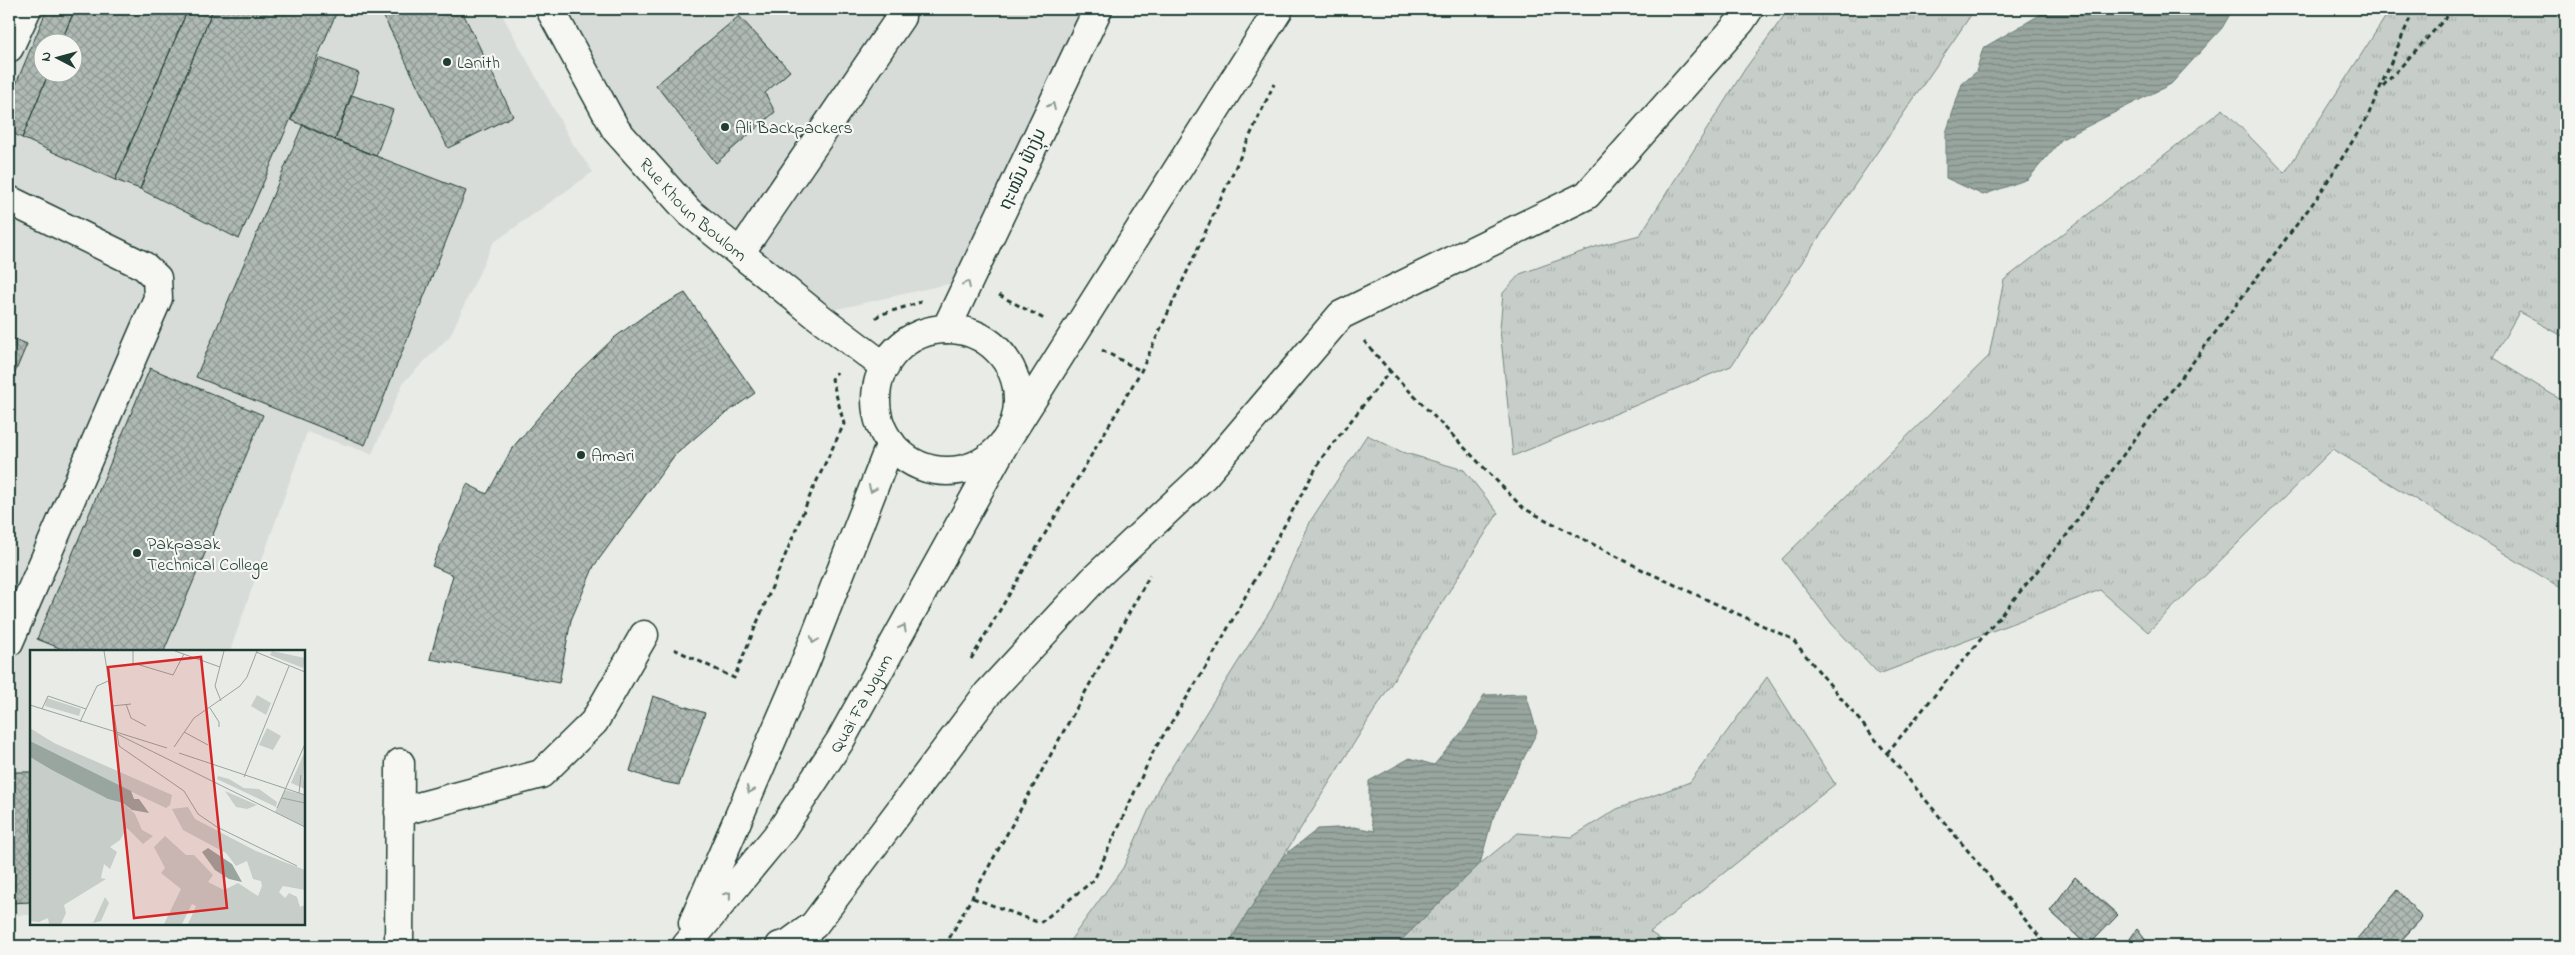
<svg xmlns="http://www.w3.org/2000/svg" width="2575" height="955" viewBox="0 0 2575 955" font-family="'Indie Flower','Noto Sans Lao',sans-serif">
<defs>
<pattern id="grass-tufts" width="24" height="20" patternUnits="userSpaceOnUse" patternTransform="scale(1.25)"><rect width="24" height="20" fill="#c7cec9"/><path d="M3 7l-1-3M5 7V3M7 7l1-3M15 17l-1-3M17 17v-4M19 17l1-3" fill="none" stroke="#aab2ad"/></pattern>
<pattern id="water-rules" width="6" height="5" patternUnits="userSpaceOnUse" patternTransform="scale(1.25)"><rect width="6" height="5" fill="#99a6a0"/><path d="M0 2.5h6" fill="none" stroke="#7c8883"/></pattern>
<pattern id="building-cross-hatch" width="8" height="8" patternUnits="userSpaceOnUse" patternTransform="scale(1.25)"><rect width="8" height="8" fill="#b0bab5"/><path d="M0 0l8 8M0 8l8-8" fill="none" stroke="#8f9894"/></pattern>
</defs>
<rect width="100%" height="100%" fill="#e9ebe7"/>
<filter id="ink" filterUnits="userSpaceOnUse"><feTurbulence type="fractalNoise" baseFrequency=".02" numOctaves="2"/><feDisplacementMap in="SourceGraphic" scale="10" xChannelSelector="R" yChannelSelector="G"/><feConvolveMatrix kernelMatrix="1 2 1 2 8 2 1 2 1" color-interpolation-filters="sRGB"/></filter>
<g filter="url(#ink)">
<path fill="#d8dcd8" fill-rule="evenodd" d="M9 9H499L573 144 593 172 493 243 450 336 403 383 372 454 307 432 230 651H31V915H9ZM42 42H72V72H42Z
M550 9H1102L970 279 815 314 616 130Z"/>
<path fill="url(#grass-tufts)" stroke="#73867e" d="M1789 9H1975L1731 366 1513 456 1500 329 1503 293 1520 274 1598 246 1640 235 1745 69Z
M2387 9H2566V338L2519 312 2493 358 2566 403V591L2333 449 2148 632 2100 590 1879 674 1832 624 1782 559 1989 356 2004 280 2223 109 2285 173 2388 13Z
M1367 435 1402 452 1464 470 1498 513 1227 946H1066L1123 868 1158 789 1272 608 1311 520Z
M1767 677 1835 784 1650 932 1670 946H1395L1480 864 1518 833 1572 837 1617 809 1690 782Z"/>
<path fill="url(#water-rules)" stroke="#687c75" d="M2050 9H2233L2222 28 2171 84 2062 139 2028 179 1983 195 1946 178V133L1962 84 1976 72 1983 48Z
M1526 694 1537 732 1492 820 1480 864 1395 946H1227L1283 856 1318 829 1354 827 1375 831 1369 813V781L1410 758 1434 765 1466 727 1484 695Z"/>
<path fill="url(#building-cross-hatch)" stroke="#1f3d34" d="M47 9H75L61 42H42V72H49L22 138 9 131V101Z
M75 9H188L115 180 22 138 49 72H72V42H61Z
M188 9H213L140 189 115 180Z
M213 9H338L239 239 140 189Z
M380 9H461L513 116 448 148Z
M739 16 790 71 765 93 775 112 716 163 656 85Z
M319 58 359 73 335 140 291 120Z
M352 95 393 110 376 156 335 140Z
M303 124 335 140 466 191 365 445 196 377Z
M685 293 755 393 712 423 674 456 594 566 571 620 559 683 430 659 453 575 432 566 467 484 487 494 513 447 572 378 614 338 648 313Z
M9 337 27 344 9 387Z
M150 368 263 415 164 651H67L37 639Z
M653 696 705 713 679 785 654 780 630 771Z
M9 772H31V902L9 903Z
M2075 877 2118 915 2088 946 2050 911Z
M2398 890 2422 918 2396 946H2351Z
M2137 929 2150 946H2125Z"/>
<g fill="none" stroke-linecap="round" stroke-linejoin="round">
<defs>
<g id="minor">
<path id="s1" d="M550 9 616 130 689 212 815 314 885 367"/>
<path d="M9 48 27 9"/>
<path d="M9 200 144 266 157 278 158 298 9 642"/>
<path d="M740 253 901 17"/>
<path d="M946 329 1098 9"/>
<circle cx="947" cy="400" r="71"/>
<path d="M399 812 541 774 594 722 644 635"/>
<path d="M693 923 805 663 891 443"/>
<path d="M399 946 400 763"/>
<path id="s2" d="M686 946 780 832 840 741 1006 441 1279 9"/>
<path d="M780 946 788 944 814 925 988 693 1096 577 1204 476 1341 315 1587 195 1741 21 1749 9"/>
</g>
</defs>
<use href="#minor" stroke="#1f3d34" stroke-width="31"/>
<path stroke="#1f3d34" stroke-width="3" stroke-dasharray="5 4" stroke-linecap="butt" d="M2383 86 2454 9
M999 295 1044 319
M876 318 879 315 921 302
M1364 341 1390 371
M1102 350 1141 371
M674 649 734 678 812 491 844 424 832 379 837 372
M971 659 1141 371 1274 84
M1887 753 2066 536 2126 451 2319 195 2367 118 2414 9
M973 898 1040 923 1094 880 1153 752 1212 657 1321 459 1390 371 1523 508 1645 571 1792 639 2047 946
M945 946 1150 575"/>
<use href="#minor" stroke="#f6f6f2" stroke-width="28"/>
</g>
<defs><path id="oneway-chevron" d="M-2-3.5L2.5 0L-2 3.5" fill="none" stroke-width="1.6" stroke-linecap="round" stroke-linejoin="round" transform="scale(1.25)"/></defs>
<g stroke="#8a9a93">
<use href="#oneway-chevron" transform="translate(1052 106) rotate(-65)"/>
<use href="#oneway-chevron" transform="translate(967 284) rotate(-65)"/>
<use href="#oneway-chevron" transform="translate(872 489) rotate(112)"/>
<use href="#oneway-chevron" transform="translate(903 628) rotate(-61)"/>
<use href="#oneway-chevron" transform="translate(814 640) rotate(111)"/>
<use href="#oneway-chevron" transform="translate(750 790) rotate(113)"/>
<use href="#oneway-chevron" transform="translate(728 895) rotate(-51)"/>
</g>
</g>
<g fill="#1f3d34" stroke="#f6f6f2" stroke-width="2">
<circle cx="447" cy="62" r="5"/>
<circle cx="725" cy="127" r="5"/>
<circle cx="581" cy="455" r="5"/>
<circle cx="137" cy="553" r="5"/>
</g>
<g text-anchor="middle" stroke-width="4.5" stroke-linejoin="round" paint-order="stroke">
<g font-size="18" fill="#1f3d34" stroke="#f6f6f2" text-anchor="start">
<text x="457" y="68">Lanith</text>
<text x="735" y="133">Ali Backpackers</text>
<text x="591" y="461">Amari</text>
<text x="147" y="549">Pakpasak<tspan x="147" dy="21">Technical College</tspan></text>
</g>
<g font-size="18" fill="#1f3d34" stroke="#f6f6f2">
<text transform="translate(1022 169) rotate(-65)" y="6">ຖະໝົນ ຟ້າງຸ່ມ</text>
<text dy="6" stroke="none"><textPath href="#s1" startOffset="249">Rue Khoun Boulom</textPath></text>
<text dy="6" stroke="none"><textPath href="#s2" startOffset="300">Quai Fa Ngum</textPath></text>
</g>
</g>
<g transform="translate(30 650)">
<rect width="275" height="275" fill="#e9ebe7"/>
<path d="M227 45 241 53 236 65 221 56ZM0 78 24 93 142 145 140 155 136 158 28 107 0 91ZM0 107 78 149 93 153 105 164 112 180 123 186 113 194 97 178 90 190 80 197 87 202 80 219 74 214 71 228 76 229 34 255 36 263 31 274H19L18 268 9 272 0 271ZM188 126 199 129 214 138 229 139 247 152 246 157 187 129ZM255 140 275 145V177L245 162ZM195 141 227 155 217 159 206 157ZM158 157 165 169 226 201 275 220V240L253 236 249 242 255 248 259 243 267 247 270 257 275 255V274H158L166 256 162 254 152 274H134L151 239 131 223 135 218 124 197 135 186 156 205H164L183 225 178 232 194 240 208 233 228 246 232 236 231 231 223 229 217 211 206 216 196 203 153 180 142 159ZM75 247 79 253 71 271 63 273Z" fill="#c7cec9"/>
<path d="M242 1 275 8 273 18 240 5ZM17 48 51 59 49 66 15 56ZM237 78 251 86 243 100 229 95ZM275 101 273 127 275 139 261 133Z" fill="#c7cec9"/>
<path d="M0 91 101 141 104 149H109L119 163 102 160 93 153 78 149 22 120 0 107ZM178 198 202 214 212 232 199 229 185 220 172 202Z" fill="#99a6a0"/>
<path fill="none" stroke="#98a59f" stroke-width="1" d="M74 1 89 96 154 141 168 164 187 177 267 216M103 1V13L143 25 154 4M145 1 190 17M226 2 275 22M191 51 185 36 194 1M96 54 101 68 116 76M0 55 137 98M82 56 101 54M180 58 189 72V77M12 59 18 46 56 59M50 72 67 36 78 31M154 82 178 95M85 83 275 177M144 97 164 68 210 36 217 27 227 1M149 103 275 145M214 127 259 16M269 143 271 125M252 148 275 153M247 158 275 94"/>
<path fill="#d62828" fill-opacity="0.15" stroke="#d62828" stroke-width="2.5" d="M171 7 197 258 104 268 78 17Z"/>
<rect width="275" height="275" fill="none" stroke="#1f3d34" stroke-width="2.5"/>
</g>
<rect width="2575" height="955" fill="none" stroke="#f6f6f2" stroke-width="30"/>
<rect x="15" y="15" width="2545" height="925" fill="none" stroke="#1f3d34" stroke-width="2" filter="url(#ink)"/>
<g transform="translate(58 58) rotate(276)"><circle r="24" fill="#f6f6f2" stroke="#a0aca6"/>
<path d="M0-4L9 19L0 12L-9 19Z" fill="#1f3d34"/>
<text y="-8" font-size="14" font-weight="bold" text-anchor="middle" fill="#1f3d34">N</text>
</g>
</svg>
